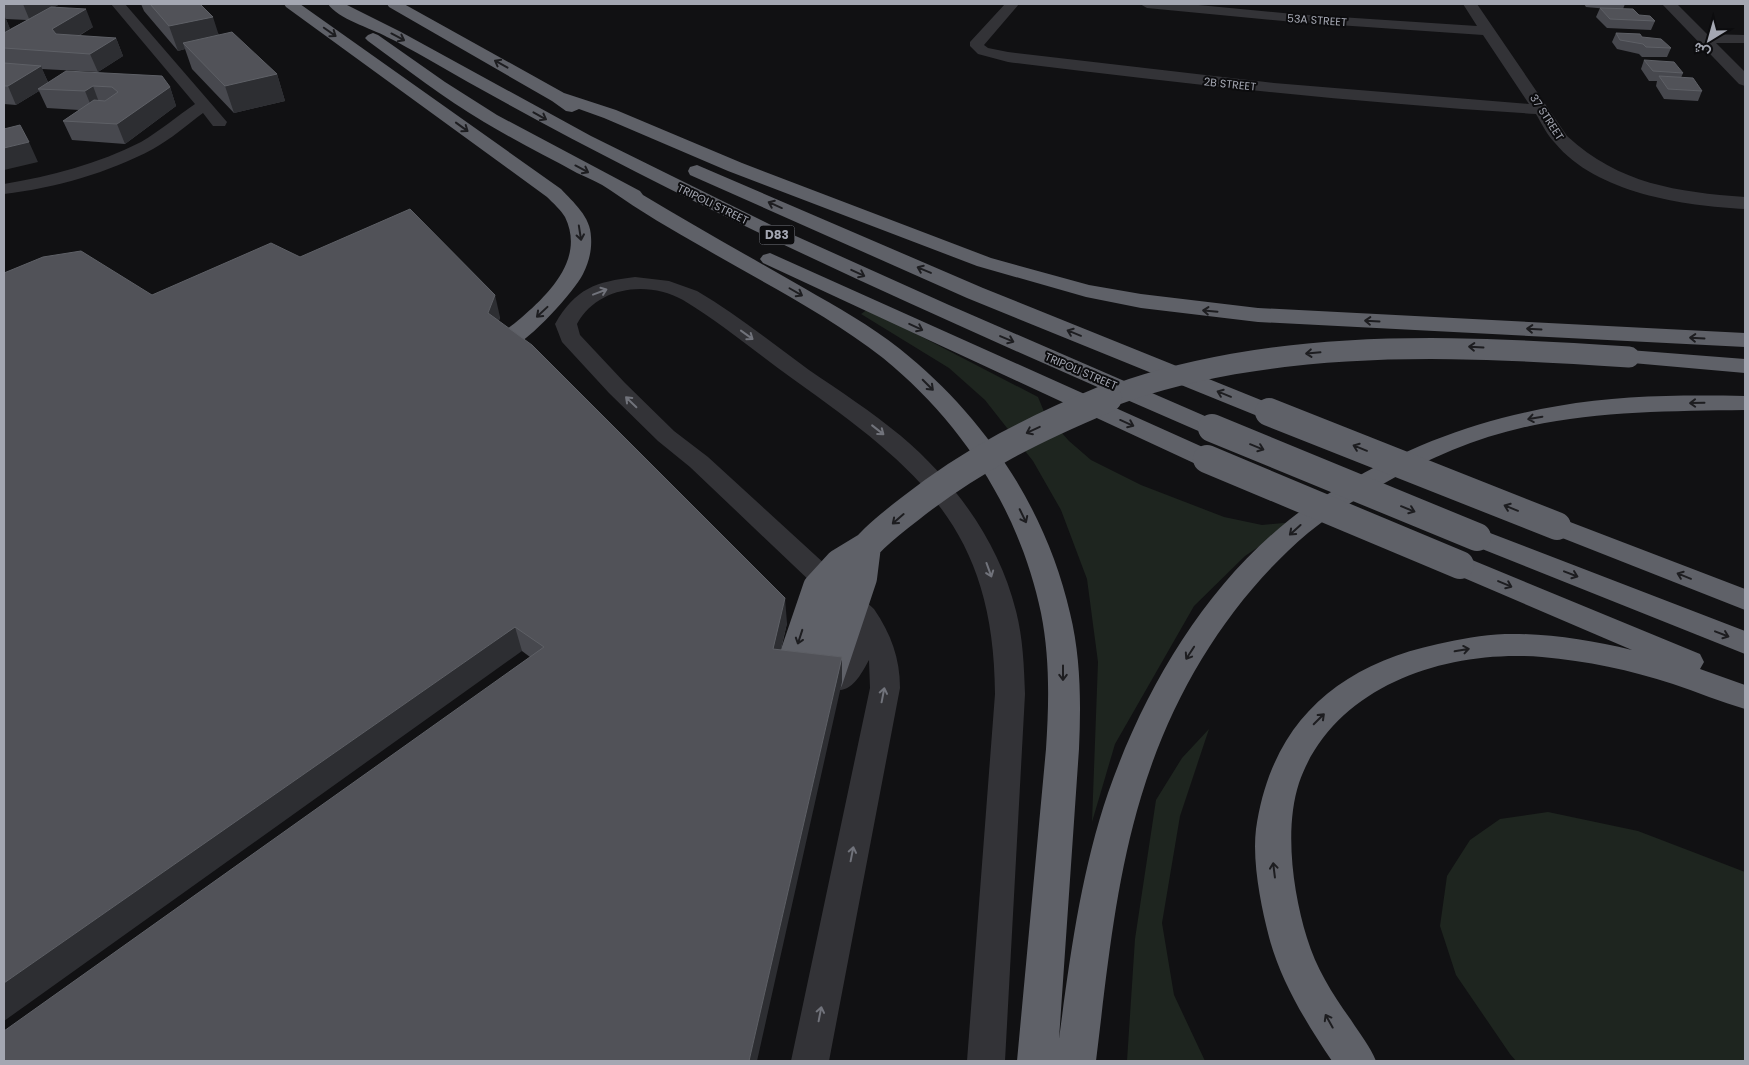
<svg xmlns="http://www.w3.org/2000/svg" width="1749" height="1065" viewBox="0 0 1749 1065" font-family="Poppins,Vazirmatn,sans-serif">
<rect width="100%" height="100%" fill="#111113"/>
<path fill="#1e251f" d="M868 309 1038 397 1045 414 1069 441 1091 460 1141 485 1224 517 1262 525 1295 522 1245 556 1194 606 1115 744 1092 822 1098 662 1087 579 1061 510 1033 461 985 400 949 368 861 314Z
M1209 729 1180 816 1162 923 1174 995 1205 1061H1127L1135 939 1156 800 1182 758Z
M1548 812 1638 831 1745 872V1061H1516L1510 1054 1456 975 1440 926 1447 876 1470 840 1500 819Z"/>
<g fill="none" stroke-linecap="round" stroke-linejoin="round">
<path fill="#333337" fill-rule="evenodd" d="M111 4H125L227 122 225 126H213L203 113C187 125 171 139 153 149 108 173 55 188 4 194V184C51 176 98 164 141 142 160 131 177 116 195 104Z
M1005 4H1019L984 45 988 48 1008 52 1274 83 1529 104 1483 35 1294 22 1147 8 1140 4H1188L1294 14 1477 26 1463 4H1477L1567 136C1619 184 1677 192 1745 197V209C1684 206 1596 193 1555 143 1547 135 1542 124 1536 114 1359 103 1183 84 1008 62L978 54 970 46V42Z
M1662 4H1677L1707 34 1745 35V43H1716L1745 72V86L1739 84Z
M635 277 669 281 697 291C736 314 772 343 809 370 840 391 872 412 901 436 955 482 999 542 1016 611 1023 638 1024 666 1025 694L1005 1061H967L995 694C994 528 919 469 793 379 757 353 721 323 683 300 647 280 597 287 577 324L580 335 625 383 674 431 708 457 874 609C891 634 900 658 900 688L829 1061H791L870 688 869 660C859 678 850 696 827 689L823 681C828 672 837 665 842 656 850 639 827 625 820 613L824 606 833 603 690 467 658 441 609 393 562 342 555 324C576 288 595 282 635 277Z"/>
<path fill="#5f6168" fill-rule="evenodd" d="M284 4H300L561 189C573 202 591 217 591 237 592 250 589 262 583 274 574 292 530 340 511 348 506 350 501 349 496 348L493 343C500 333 512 326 521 318 550 293 585 258 565 217 561 210 553 203 547 197L286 7Z
M328 4H345L401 32 591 136 769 224 949 305 1221 423 1224 428 1221 433 1212 435 1203 433C939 318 676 203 426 58 413 51 400 43 387 37 371 28 338 19 328 4Z
M387 4H404L564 93 616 110 742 163 991 258 1089 285 1141 294 1258 308 1745 333V347L1258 322 1141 308 1086 297 977 266 728 171 604 118 579 109 572 112 566 111 552 101 389 7Z
M373 33 378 35 445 82 497 115 640 191 643 195C696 227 750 257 804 288 837 307 871 326 900 349 984 416 1046 508 1070 613 1081 658 1081 704 1079 749L1059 1039C1070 956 1081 872 1108 793 1144 690 1203 589 1289 520 1306 506 1325 496 1343 485 1410 445 1481 419 1558 406 1620 395 1683 395 1745 396V410C1673 411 1601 411 1530 426 1478 437 1429 458 1383 484 1358 498 1331 514 1308 533 1228 601 1171 696 1141 797 1115 883 1107 972 1096 1061H1017L1046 749C1049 704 1050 658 1041 613 1020 512 963 423 883 358 828 315 764 283 704 248 672 230 640 211 610 190 600 183 588 178 577 173 546 156 514 140 484 122 444 98 406 69 368 41L365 38 368 35Z
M697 165 983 288 1278 407 1281 412 1278 417 1269 419 1260 417 967 298 690 175 688 171 690 167Z
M770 253 1216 453 1220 459 1216 465 1207 467 1198 465 763 263 760 259 763 255Z
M1629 350 1745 359V373L1621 362 1617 357 1621 352Z
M1557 517 1745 589V610L1547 532 1543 526 1547 520Z
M1477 528 1745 631V654L1467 543 1463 537 1467 531Z
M1460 555 1700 654 1704 662 1700 669 1745 685V709C1721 702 1697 692 1673 684 1630 670 1587 661 1542 657 1447 649 1333 685 1299 783 1284 829 1293 893 1307 938 1316 968 1333 995 1351 1020 1360 1034 1370 1046 1376 1061H1332C1307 1024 1281 982 1269 937 1261 906 1252 862 1256 829 1271 724 1336 666 1438 644 1460 639 1482 635 1505 634 1547 633 1590 640 1632 650L1450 572 1446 565 1450 558Z"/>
<path stroke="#5f6168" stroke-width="21" d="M1105 399C1146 382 1189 372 1233 364 1364 341 1497 348 1629 357"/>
<path stroke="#5f6168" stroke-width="28" d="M1269 412 1557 526
M1212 428 1477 537
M1207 459 1460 565
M787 675 817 587 839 563 867 546 863 578 829 680
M806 677C818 643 826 606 845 575 861 547 886 527 911 508 973 459 1036 428 1108 398"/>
</g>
<path fill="#47484e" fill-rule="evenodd" d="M4 4H60L54 7 93 27 79 36 116 38 123 56 98 72 42 69 48 82 170 87 176 106 125 144 72 140 63 121 79 110 47 108 39 91 16 105 4 104ZM6 19 27 20 10 29Z
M141 4H200L219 35 277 74 285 101 234 113 192 69 185 49 178 51 144 11Z
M1584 4H1625L1623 9 1655 21 1651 30 1607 28 1596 17 1600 8 1608 9 1586 7Z
M1616 33 1642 37 1671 48 1667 57H1642L1639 54 1617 49 1612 42Z
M1644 60 1683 73 1681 78 1702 91 1698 101 1664 99 1656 86 1657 81H1649L1641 69Z
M300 257 500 317 499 321 787 623 781 650 842 657V682L530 657 522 651 152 295Z"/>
<path fill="#2d2e32" d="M23 4H60L30 21Z
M86 9 93 27 59 47 52 29Z
M4 15 11 31 4 35Z
M213 17 221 42 183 43 185 49 178 51 169 26Z
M116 38 123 56 98 72 90 54Z
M41 66 49 85 38 89 39 91 16 105 8 86Z
M277 74 285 101 234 113 225 86Z
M93 86 100 105 93 111 85 91Z
M170 87 176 106 125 144 117 124Z
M29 142 38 162 4 170V148Z
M495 295 500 317 493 336 488 313Z
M785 598 787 623 775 673 773 649Z
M515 627 522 651 4 1021V983Z
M842 657V682L757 1061H749Z"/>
<path fill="#515258" stroke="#5e6066" d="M150 4H200L213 17 169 26Z
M51 7 86 9 52 29 56 34 116 38 90 54 4 48V33Z
M1600 8 1633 9 1639 15 1650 16 1655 21 1610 19Z
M232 32 277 74 225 86 183 43Z
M1616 33 1640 34 1642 37 1661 39 1671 48 1646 47 1643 44 1620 40Z
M1644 60 1674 62 1683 73 1653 71Z
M4 63 41 66 8 86H4Z
M66 71 162 76 170 87 117 124 63 121 94 100 105 101 118 92 112 87 93 86 85 91 38 89Z
M1659 76 1693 78 1702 91 1668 89Z
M20 125 29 142 4 148V129Z
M410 209 495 295 488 313 532 345 785 598 773 649 842 657 749 1061H4V1031L544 647 515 627 4 983V273L43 257 81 251 152 295 271 243 300 257Z"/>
<defs><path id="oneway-shaft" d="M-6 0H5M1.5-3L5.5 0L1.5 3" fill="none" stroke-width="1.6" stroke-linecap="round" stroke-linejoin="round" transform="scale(1.25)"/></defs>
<g stroke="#1d1d20">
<use href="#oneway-shaft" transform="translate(330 32) rotate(35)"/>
<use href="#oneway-shaft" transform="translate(398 37) rotate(28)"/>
<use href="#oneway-shaft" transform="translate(501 64) rotate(-151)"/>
<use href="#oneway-shaft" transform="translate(540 116) rotate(29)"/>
<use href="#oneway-shaft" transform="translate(462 127) rotate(36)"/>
<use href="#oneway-shaft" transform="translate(582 169) rotate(28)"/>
<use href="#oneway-shaft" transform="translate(775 205) rotate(-156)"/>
<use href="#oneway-shaft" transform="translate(580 233) rotate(81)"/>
<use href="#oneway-shaft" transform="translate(924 270) rotate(-157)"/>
<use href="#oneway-shaft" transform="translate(858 273) rotate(25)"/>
<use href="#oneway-shaft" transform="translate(796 292) rotate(30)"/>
<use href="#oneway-shaft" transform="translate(1210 311) rotate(-175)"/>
<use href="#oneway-shaft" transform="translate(542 312) rotate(137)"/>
<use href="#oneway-shaft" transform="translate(1372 321) rotate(-177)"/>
<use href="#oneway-shaft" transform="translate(916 327) rotate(25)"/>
<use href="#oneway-shaft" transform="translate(1534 329) rotate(-177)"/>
<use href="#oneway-shaft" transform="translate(1074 333) rotate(-158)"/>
<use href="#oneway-shaft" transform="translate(1697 338) rotate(-177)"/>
<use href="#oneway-shaft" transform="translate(1007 339) rotate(23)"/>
<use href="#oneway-shaft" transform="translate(1476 347) rotate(-177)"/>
<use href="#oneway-shaft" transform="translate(1313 353) rotate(175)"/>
<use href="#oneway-shaft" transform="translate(928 385) rotate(45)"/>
<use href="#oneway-shaft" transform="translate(1224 394) rotate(-158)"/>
<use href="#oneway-shaft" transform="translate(1697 403) rotate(179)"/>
<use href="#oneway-shaft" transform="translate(1535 418) rotate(170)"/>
<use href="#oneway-shaft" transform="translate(1127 423) rotate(24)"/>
<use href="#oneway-shaft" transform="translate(1033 430) rotate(155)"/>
<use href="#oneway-shaft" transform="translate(1257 447) rotate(22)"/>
<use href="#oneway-shaft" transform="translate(1360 448) rotate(-158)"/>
<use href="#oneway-shaft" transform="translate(1511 508) rotate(-158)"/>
<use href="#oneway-shaft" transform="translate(1408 509) rotate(22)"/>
<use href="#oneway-shaft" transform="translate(1023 516) rotate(64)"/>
<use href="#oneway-shaft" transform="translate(898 519) rotate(139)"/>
<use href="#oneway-shaft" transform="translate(1295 530) rotate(138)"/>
<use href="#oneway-shaft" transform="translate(1571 574) rotate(21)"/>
<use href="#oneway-shaft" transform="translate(1684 576) rotate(-158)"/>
<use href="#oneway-shaft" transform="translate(1505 584) rotate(23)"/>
<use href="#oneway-shaft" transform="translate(1722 634) rotate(21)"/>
<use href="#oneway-shaft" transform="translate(800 637) rotate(108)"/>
<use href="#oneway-shaft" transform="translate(1462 650) rotate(-10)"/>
<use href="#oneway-shaft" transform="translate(1190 653) rotate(123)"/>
<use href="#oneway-shaft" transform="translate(1063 673) rotate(90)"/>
<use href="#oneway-shaft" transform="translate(1319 719) rotate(-45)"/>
<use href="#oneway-shaft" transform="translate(1274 870) rotate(-97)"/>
<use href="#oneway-shaft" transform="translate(1329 1021) rotate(-119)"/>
</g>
<g stroke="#71737b">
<use href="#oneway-shaft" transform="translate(600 292) rotate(-21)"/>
<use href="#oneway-shaft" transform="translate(747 335) rotate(36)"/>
<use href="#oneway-shaft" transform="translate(631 402) rotate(-136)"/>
<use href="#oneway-shaft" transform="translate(878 430) rotate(38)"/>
<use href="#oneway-shaft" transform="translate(989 570) rotate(70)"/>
<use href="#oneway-shaft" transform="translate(883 695) rotate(-79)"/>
<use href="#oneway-shaft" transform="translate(852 854) rotate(-79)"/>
<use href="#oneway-shaft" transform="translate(820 1014) rotate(-79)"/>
</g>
<g text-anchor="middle" stroke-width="4" stroke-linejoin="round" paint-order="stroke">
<g font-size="11" fill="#a4a7b2" stroke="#0c0c0e">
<text transform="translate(1317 20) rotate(4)" y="4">53A STREET</text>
<text transform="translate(1230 84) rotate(6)" y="4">2B STREET</text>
<text transform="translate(1547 117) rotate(57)" y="4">37 STREET</text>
<text transform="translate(713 204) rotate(26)" y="4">TRIPOLI STREET</text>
<text transform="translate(1081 371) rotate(23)" y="4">TRIPOLI STREET</text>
</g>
<rect fill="#0c0c0e" stroke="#767881" stroke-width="1" x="759.5" y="225.5" width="35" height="19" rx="4"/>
<g font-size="12" font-weight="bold" fill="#a4a7b2">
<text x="777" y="239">D83</text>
</g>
</g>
<rect width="1749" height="1065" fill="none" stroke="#a4a7b2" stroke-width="10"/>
<g transform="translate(1709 40) rotate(217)" stroke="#0c0c0e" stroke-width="4" paint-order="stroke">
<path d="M0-4L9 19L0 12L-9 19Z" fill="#a4a7b2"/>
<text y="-8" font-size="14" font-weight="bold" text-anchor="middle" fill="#a4a7b2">ش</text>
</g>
</svg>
